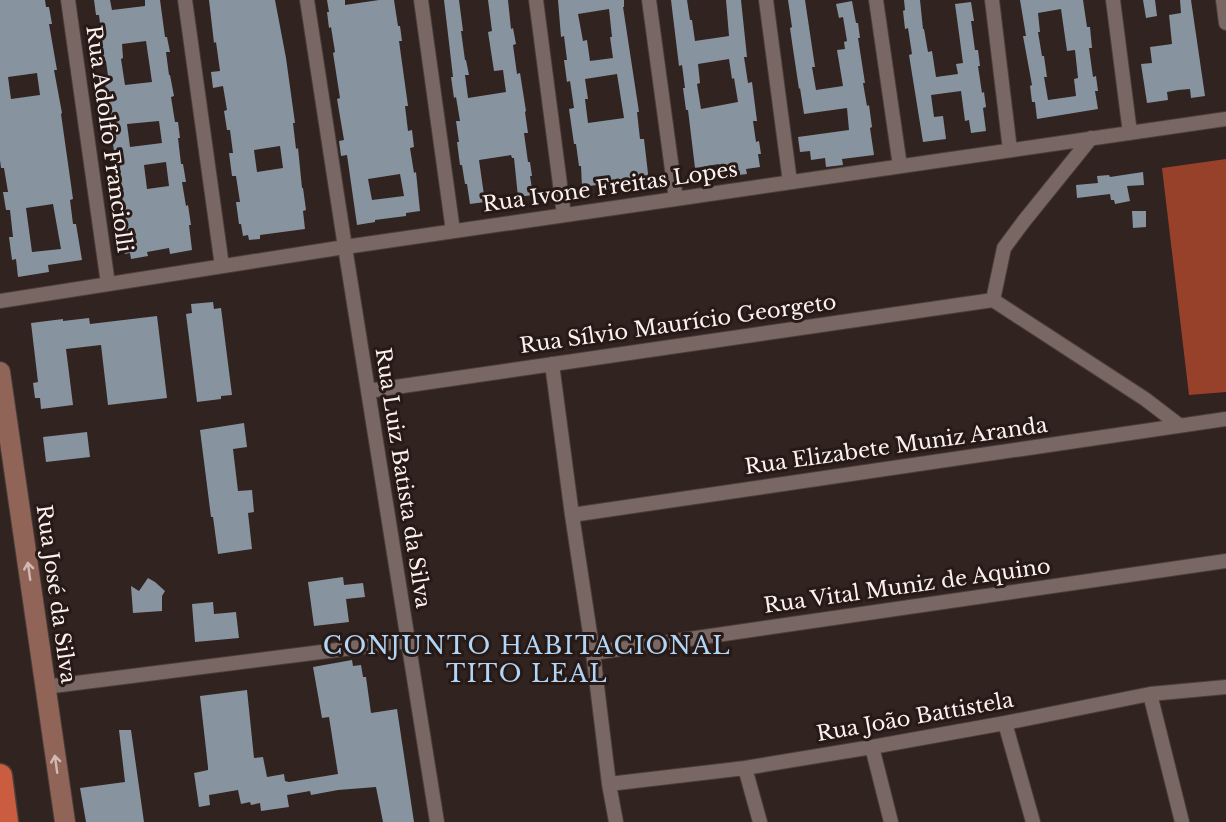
<svg xmlns="http://www.w3.org/2000/svg" width="1226" height="822" viewBox="0 0 1226 822" font-family="'Libre Baskerville',serif">
<rect width="100%" height="100%" fill="#31231f"/>
<path fill="#97412a" d="M1226 159V392L1189 395 1162 168Z"/>
<path fill="#8794a0" fill-rule="evenodd" d="M0 0H45L46 7H49L52 24H49L57 70H54L62 113 61 114 73 199 70 200 73 224H76L82 260 48 265 49 272 18 277 16 259 12 260 9 237H13L10 210H6L3 192H8L4 168H1L0 160ZM37 73 40 95 11 99 8 77ZM53 204 61 249 32 252 26 208Z
M94 0H110L112 10 145 6V0H160L165 37H167L170 52H166L169 75H170L174 96 171 97 175 122H178L180 138H178L181 164H183L186 182H182L186 206 188 205 191 225H189L192 250 170 254 169 248 147 252 148 256 131 259 130 253 125 254 122 238H125L122 215H125L121 192H118L115 172 117 171 111 131 114 130 105 84 109 83 106 61H102L99 40H102L99 15H96ZM146 41 152 82 125 85 121 59 123 58 122 44ZM159 121 162 143 130 147 127 124ZM166 162 169 186 147 189 144 165Z
M209 0H275L286 58 295 123H293L296 149 298 148 302 188H303L306 210 303 211 305 229 260 235V239L249 240 248 235 243 236 241 224H239L236 202H240L236 176H232L229 153H233L230 130H227L224 111 227 110 223 86 213 88 211 72 220 71 216 42 214 43ZM280 146 283 168 257 172 254 150Z
M327 0H345V5L379 0H394L398 26H400L402 41H399L408 106H405L408 131 412 130 414 147 410 148 414 173 416 172 420 211 406 213V216L375 220V222L357 225 347 155 341 156 339 141 344 140 337 99 340 98 333 53 335 52 331 27 329 28 327 12H329ZM400 174 404 196 372 200 368 179Z
M444 0H459L463 31H461L465 60H466L469 75H465L468 98 506 92 503 70 494 71 488 32 492 31 488 0H508L511 29 513 28 516 44 513 45 517 74 520 73 526 111 525 112 528 133H524L528 162H530L532 176H530L533 195 518 197 514 158H512L511 155 479 160 485 202 470 204 467 184H465L462 165H460L457 142H459L456 121H460L456 97 454 98 451 77H453Z
M558 0H624V7H623L639 112H637L640 139H644L649 182 605 189 604 184 582 187 581 166H579L576 144H574L569 109 574 108 570 81 567 82 564 60H567L564 36 561 37ZM609 9 612 37H610L613 58 590 61 587 40 583 41 578 14ZM617 74 624 118 588 123 585 99H588L585 79Z
M671 0H687L690 20H692L695 41 729 36 726 0H741L747 57H744L748 83 752 82 757 121H753L756 142 759 141 761 154H758L760 167 746 169 747 174 721 177 719 164 695 168 688 110H686L683 88H685L682 65 679 66ZM729 59 732 79 734 78 738 102 701 109 697 84 700 83 698 64Z
M788 0H805L815 67H812L816 90 843 86 837 50 845 49 844 42 847 41 843 17 839 18 836 4 852 1 856 23H858L860 38H858L865 83H863L867 106 869 105 872 127 870 128 874 155 842 159 843 165 826 167 825 158 811 160 810 151 800 152 798 137 849 130 847 108 804 114 800 88 799 89 793 49 790 28 792 27Z
M904 0H920L923 29H924L928 52 932 51 936 77 958 74 956 64 963 63 955 4 971 2 974 21H971L975 50H978L980 66H978L982 93 984 92 986 107 983 108 986 131 971 133 969 120 965 121 961 91 931 95 934 117 943 116 946 139 923 142 909 55 912 54 908 28 905 29 903 11 905 10Z
M1020 0H1083L1087 27H1090L1092 48H1089L1093 77 1096 76 1098 91H1095L1098 109 1037 119 1035 102H1032L1030 86 1032 85 1023 36H1026ZM1061 9 1067 51 1075 50 1078 78 1074 79 1076 96 1048 100 1044 77H1047L1044 56H1042L1038 32H1040L1038 13Z
M1143 0H1155L1157 16 1146 18Z
M1180 0H1191L1205 96 1191 98 1190 89 1178 90 1167 92 1168 100 1147 103 1141 64 1152 63 1150 47 1172 44 1169 15 1181 13Z
M1143 172 1144 185 1127 186 1130 201 1115 204 1114 200H1111L1110 194 1077 198 1076 185 1098 183 1097 176 1109 175 1110 177Z
M1132 211H1146V227L1133 228Z
M213 302 214 309 221 308 232 395 221 396V399L197 402 186 314 192 313 191 304Z
M157 316 167 398 108 405 101 345 66 349 73 405 41 409 40 398H35L33 383 38 382 31 323 63 319V321L89 318 90 324Z
M244 423 247 447 233 449 238 491 252 490 254 512 248 513 252 549 218 554 213 517H211L200 430Z
M87 432 90 457 46 462 43 437Z
M343 577 344 585 363 583 365 597 346 599 349 622 314 626 308 582Z
M148 578 155 582 165 591 162 596V611L133 613 131 586 139 591Z
M213 602 214 614 236 612 239 638 195 642 192 604Z
M352 660 353 666 361 665 363 677H366L371 713 397 709 414 822H383L376 787 338 790 311 795 310 791 287 795 289 807 261 811 260 803 251 805 250 802 241 804 238 790 209 795 210 805 199 807 194 773 208 770V767L200 696 247 690 254 758 263 757 267 777 284 774 285 781 289 782 338 774 329 717 322 718 313 667Z
M119 730H131L144 822H86L80 788 125 782Z"/>
<g fill="none" stroke-linecap="round" stroke-linejoin="round">
<defs>
<path id="street" d="M68 0 108 284
M185 0 222 266
M307 0 345 247 437 822
M421 0 453 231
M536 0 564 215
M649 0 676 199
M766 0 790 182
M876 0 900 166
M992 0 1010 150
M1113 0 1130 133
M1223 0 1226 23
M993 300 1145 399 1179 425
M993 300 1004 248 1024 221 1091 138
M0 301 345 247 1226 119
M552 364 572 515 593 653 609 784 616 822
M368 391 993 300
M572 515 1226 419
M593 653 1226 561
M45 687 408 641
M1150 694 1182 822
M1005 723 1033 822
M872 747 891 822
M745 768 760 822
M609 784 745 768 872 747 1005 723 1150 694 1226 687"/>
<path id="secondary" d="M0 372 65 822"/>
<path id="highway" d="M0 776 6 822"/>
</defs>
<use href="#street" stroke="#4a3e3b" stroke-width="16"/>
<use href="#secondary" stroke="#4a3e3b" stroke-width="22"/>
<use href="#highway" stroke="#4a3e3b" stroke-width="27"/>
<use href="#street" stroke="#786763" stroke-width="14"/>
<use href="#secondary" stroke="#916458" stroke-width="20"/>
<use href="#highway" stroke="#ca5c3f" stroke-width="24"/>
</g>
<defs><path id="oneway-shaft" d="M-6 0H5M1.5-3L5.5 0L1.5 3" fill="none" stroke-width="1.6" stroke-linecap="round" stroke-linejoin="round" transform="scale(1.5)"/></defs>
<g stroke="#d1b9b2">
<use href="#oneway-shaft" transform="translate(29 571) rotate(-98)"/>
<use href="#oneway-shaft" transform="translate(56 764) rotate(-98)"/>
</g>
<g text-anchor="middle" stroke-width="6" stroke-linejoin="round" paint-order="stroke">
<g font-size="21" fill="#fbf1ee" stroke="#271915">
<text transform="translate(109 139) rotate(82)" y="7">Rua Adolfo Franciolli</text>
<text transform="translate(610 187) rotate(-8)" y="7">Rua Ivone Freitas Lopes</text>
<text transform="translate(678 324) rotate(-8)" y="7">Rua Sílvio Maurício Georgeto</text>
<text transform="translate(896 446) rotate(-8)" y="7">Rua Elizabete Muniz Aranda</text>
<text transform="translate(403 478) rotate(81)" y="7">Rua Luiz Batista da Silva</text>
<text transform="translate(907 586) rotate(-8)" y="7">Rua Vital Muniz de Aquino</text>
<text transform="translate(56 594) rotate(82)" y="7">Rua José da Silva</text>
<text transform="translate(915 717) rotate(-10)" y="7">Rua João Battistela</text>
</g>
<g font-size="24" letter-spacing="1.5" fill="#b0d5f6" stroke="#271915">
<text x="527" y="654">CONJUNTO HABITACIONAL<tspan x="527" dy="28">TITO LEAL</tspan></text>
</g>
</g>
</svg>
